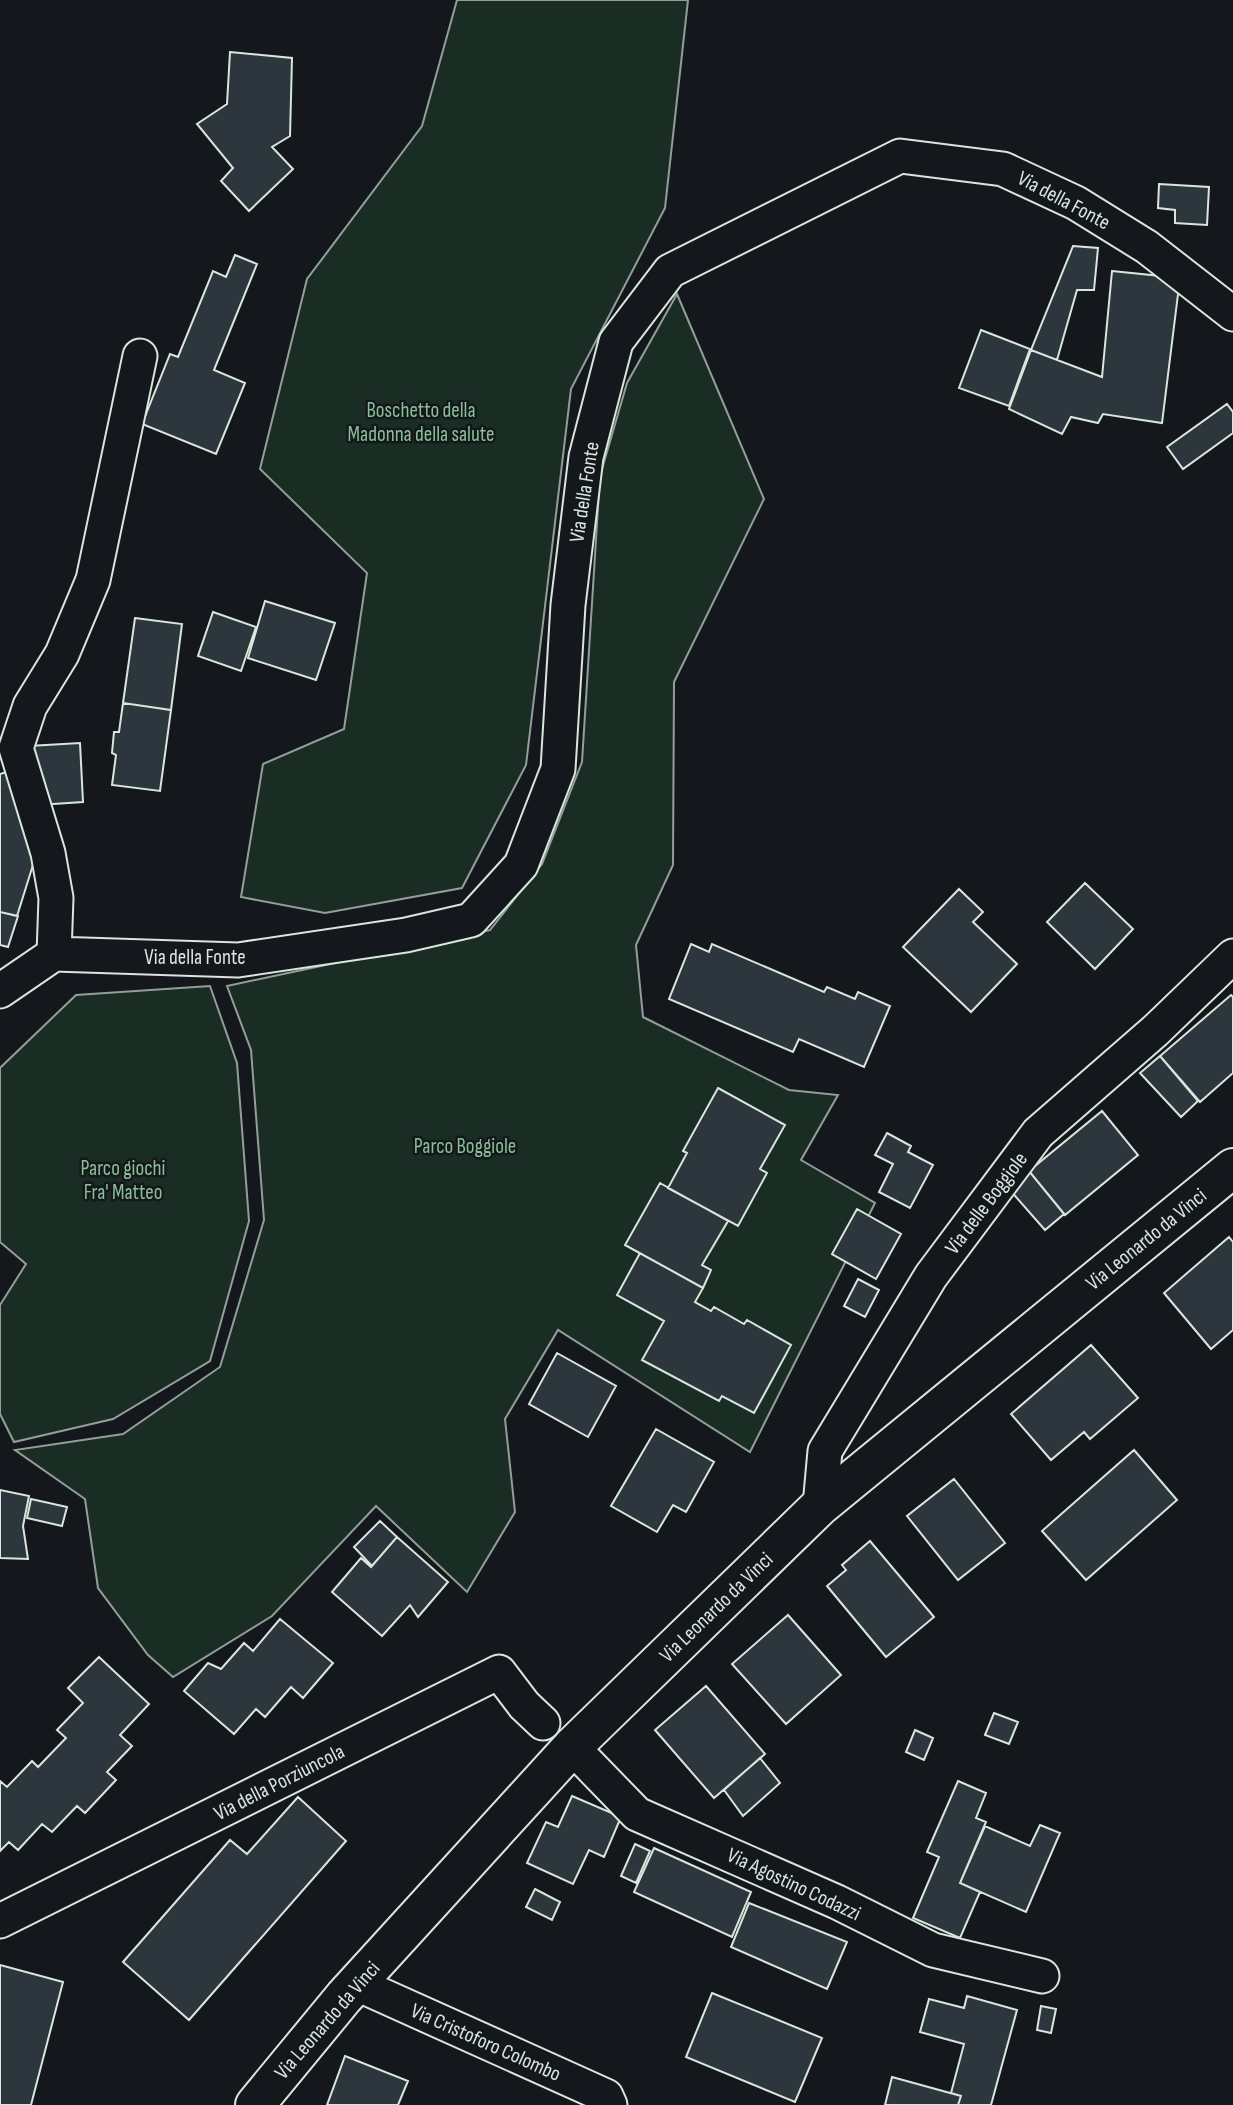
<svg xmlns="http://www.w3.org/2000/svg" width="1233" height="2105" viewBox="0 0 1233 2105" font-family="'Sofia Sans Condensed',sans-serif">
<rect width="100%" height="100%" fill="#14181c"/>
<path fill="#1a2d24" stroke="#939e99" stroke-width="2" d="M457 0H688L665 208 571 389 526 765 462 888 325 913 241 897 263 764 344 729 367 573 260 469 307 279 422 126Z
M677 294 764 499 674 682 673 865 636 945 643 1017 789 1090 838 1095 801 1160 875 1203 750 1452 558 1330 505 1419 515 1512 467 1592 376 1506 272 1616 173 1677 148 1655 98 1588 85 1499 15 1450 123 1434 220 1367 264 1220 251 1050 227 986 490 930 542 864 582 762 600 476 627 383Z
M210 986 237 1063 249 1221 210 1361 113 1419 14 1442 0 1414V1305L26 1264 0 1242V1068L76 995Z"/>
<path fill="#2c363c" stroke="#d8e6dc" stroke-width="2" d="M230 52 292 58 290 136 272 147 293 169 249 211 221 181 233 168 197 124 227 104Z
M1159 184 1209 187 1207 225 1175 223V210L1158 208Z
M1073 246 1098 248 1094 290H1077L1057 360 1031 350Z
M235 255 257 264 214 370 245 383 216 454 142 424 170 354 178 357 213 271 226 277Z
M1112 271 1180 278 1162 423 1103 414 1098 423 1071 417 1062 434 1009 409 1031 350 1102 377Z
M981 330 1030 349 1009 406 959 388Z
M1227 404 1233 412V433L1183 469 1167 447Z
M265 601 335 623 316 680 248 658Z
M213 612 256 627 241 671 198 656Z
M135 618 182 624 171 710 123 703Z
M123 703 171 710 160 791 112 785 116 755 112 753 114 732H119Z
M80 743 83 802 38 805 29 746Z
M13 770 29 824 33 865 17 916 0 912V774Z
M1085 883 1133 929 1095 969 1047 922Z
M959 889 983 912 973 922 1017 964 971 1012 903 947Z
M0 912 18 916 8 947 0 945Z
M691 944 709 952 712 944 824 992 827 987 855 999 858 992 890 1006 864 1067 799 1039 793 1052 669 999Z
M1231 995 1233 997V1073L1200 1102 1160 1056Z
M1160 1056 1198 1101 1181 1117 1140 1073Z
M718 1088 785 1125 760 1169 767 1173 738 1226 668 1188 687 1153 683 1151Z
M1102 1111 1138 1155 1065 1215 1029 1171Z
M887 1133 911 1146 908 1152 933 1165 910 1208 879 1192 893 1164 875 1155Z
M1029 1171 1064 1214 1045 1230 1009 1189Z
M660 1183 728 1221 702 1265 711 1270 703 1288 625 1245Z
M857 1209 901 1234 876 1279 832 1254Z
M1229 1237 1233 1242V1330L1211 1349 1164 1293Z
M640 1253 703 1288 695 1302 711 1311 714 1307 744 1324 747 1320 791 1345 754 1413 722 1396 719 1401 642 1360 664 1321 617 1295Z
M858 1279 879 1290 865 1317 844 1306Z
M1091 1345 1138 1398 1090 1439 1084 1432 1051 1460 1011 1414Z
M557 1353 616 1386 588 1437 529 1404Z
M656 1429 714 1462 686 1512 673 1505 657 1532 611 1506Z
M1134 1450 1177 1500 1086 1580 1042 1531Z
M954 1479 1005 1543 958 1580 907 1516Z
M0 1490 29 1496 23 1526 28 1559 0 1558Z
M31 1499 67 1507 62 1526 27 1518Z
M380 1521 397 1537 372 1566 354 1547Z
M397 1537 448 1582 418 1617 410 1605 382 1636 332 1592 361 1558 371 1567Z
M870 1541 934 1617 886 1657 827 1586 846 1570 842 1565Z
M788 1615 841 1675 786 1724 732 1664Z
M280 1619 333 1663 303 1698 291 1687 265 1717 256 1709 234 1734 184 1691 208 1663 221 1669 244 1643 253 1651Z
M99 1657 149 1704 120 1735 132 1746 107 1772 116 1780 85 1813 77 1806 52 1832 42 1824 18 1850 9 1842 0 1851V1781L7 1787 32 1761 38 1767 66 1738 57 1730 83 1703 68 1688Z
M706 1686 765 1754 714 1798 655 1730Z
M994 1713 1018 1722 1009 1744 985 1735Z
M915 1730 933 1738 924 1760 906 1752Z
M760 1758 780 1783 743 1816 724 1790Z
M958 1781 986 1793 976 1818 986 1822 960 1883 980 1892 960 1938 913 1918 939 1857 927 1852Z
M572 1796 621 1817 604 1857 589 1850 573 1884 527 1863 546 1822 558 1827Z
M298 1797 346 1841 189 2020 123 1962 230 1840 247 1854Z
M1040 1825 1060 1833 1026 1912 960 1883 985 1826 1030 1846Z
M635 1844 650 1851 636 1883 621 1876Z
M654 1848 751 1892 732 1937 634 1892Z
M535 1889 560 1902 552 1920 526 1907Z
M749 1903 847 1942 827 1989 731 1947Z
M0 1965 63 1982 31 2105H0Z
M712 1993 822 2038 795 2102 686 2057Z
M967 1996 1017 2010 991 2105H958L961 2096 951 2093 964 2044 920 2032 929 1999 964 2008Z
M1041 2006 1056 2009 1051 2033 1037 2030Z
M345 2056 408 2081 398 2105H327Z
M892 2077 961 2096 958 2105H885Z"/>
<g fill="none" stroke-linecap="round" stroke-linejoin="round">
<defs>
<path id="street" d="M54 954 238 960 406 935 471 920 521 865 558 769 568 605 586 457 616 342 670 271 900 156 1003 169 1076 203 1147 247 1233 314
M0 991 54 954 56 898 48 853 16 748 30 706 62 654 93 580 140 356
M820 1506 825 1451 931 1276 1038 1133 1155 1031 1233 956
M572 1747 637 1814 837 1902 933 1950 1042 1976
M0 1921 499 1672 524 1705 543 1723
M357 1984 606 2096 610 2105"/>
<path id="secondary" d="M255 2105 344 1997 572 1747 820 1506 1233 1168"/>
</defs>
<use href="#street" stroke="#d8e6dc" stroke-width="37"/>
<use href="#secondary" stroke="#d8e6dc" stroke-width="42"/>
<use href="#street" stroke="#14181c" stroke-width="33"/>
<use href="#secondary" stroke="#14181c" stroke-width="38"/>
</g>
<g text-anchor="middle" stroke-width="5" stroke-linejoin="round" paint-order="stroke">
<g font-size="21" fill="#d8e6dc" stroke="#14181c">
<text transform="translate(1064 200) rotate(28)" y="7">Via della Fonte</text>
<text transform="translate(584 492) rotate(-81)" y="7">Via della Fonte</text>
<text x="195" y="964">Via della Fonte</text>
<text transform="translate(986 1203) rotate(-53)" y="7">Via delle Boggiole</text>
<text transform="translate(1146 1239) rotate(-39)" y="7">Via Leonardo da Vinci</text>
<text transform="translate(716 1607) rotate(-44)" y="7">Via Leonardo da Vinci</text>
<text transform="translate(279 1782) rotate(-27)" y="7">Via della Porziuncola</text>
<text transform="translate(794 1884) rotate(25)" y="7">Via Agostino Codazzi</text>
<text transform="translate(327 2020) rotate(-49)" y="7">Via Leonardo da Vinci</text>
<text transform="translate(486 2042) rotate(24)" y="7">Via Cristoforo Colombo</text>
</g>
<g font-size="21" fill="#8ac095" stroke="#14181c">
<text x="421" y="417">Boschetto della<tspan x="421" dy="24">Madonna della salute</tspan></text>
<text x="465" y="1153">Parco Boggiole</text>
<text x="123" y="1175">Parco giochi<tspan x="123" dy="24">Fra' Matteo</tspan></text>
</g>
</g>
</svg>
